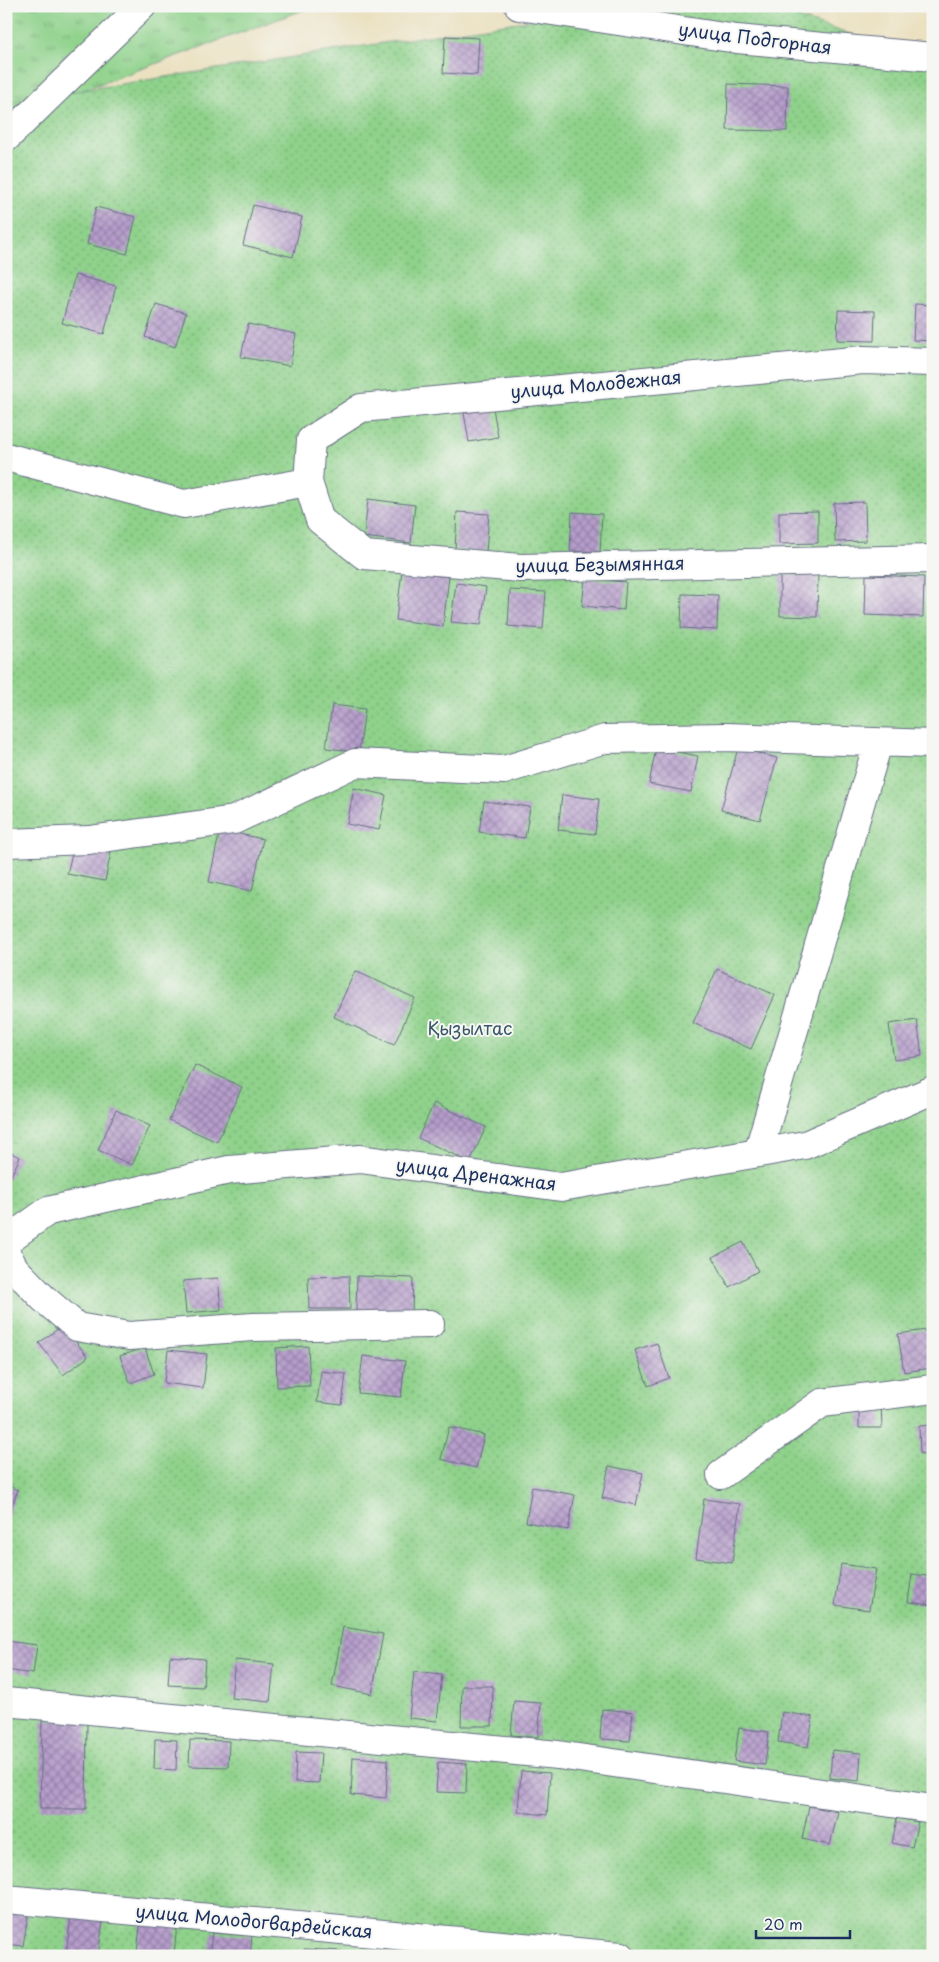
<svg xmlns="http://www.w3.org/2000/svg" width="939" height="1962" viewBox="0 0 939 1962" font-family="'Playpen Sans',sans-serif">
<defs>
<pattern id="grass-tufts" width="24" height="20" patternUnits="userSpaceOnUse" patternTransform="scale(1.25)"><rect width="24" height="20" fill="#8fd28b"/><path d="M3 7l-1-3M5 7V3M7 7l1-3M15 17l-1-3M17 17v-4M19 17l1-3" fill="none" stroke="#74ab75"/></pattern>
<pattern id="park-dots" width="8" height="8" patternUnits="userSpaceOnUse" patternTransform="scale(1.25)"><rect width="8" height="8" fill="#8fd28b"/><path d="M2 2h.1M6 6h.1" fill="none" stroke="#74ab75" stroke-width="1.8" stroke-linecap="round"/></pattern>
<pattern id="building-cross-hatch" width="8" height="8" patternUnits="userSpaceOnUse" patternTransform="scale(1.25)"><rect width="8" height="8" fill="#b69dca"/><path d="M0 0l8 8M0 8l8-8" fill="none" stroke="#9380a7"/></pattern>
</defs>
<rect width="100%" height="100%" fill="#f6f6f2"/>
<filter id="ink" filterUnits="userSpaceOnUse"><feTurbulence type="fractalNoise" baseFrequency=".02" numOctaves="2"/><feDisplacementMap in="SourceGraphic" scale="10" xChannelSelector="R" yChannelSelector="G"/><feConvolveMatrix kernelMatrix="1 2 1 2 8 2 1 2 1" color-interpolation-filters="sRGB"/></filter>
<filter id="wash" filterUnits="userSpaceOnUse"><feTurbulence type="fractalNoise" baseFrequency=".0096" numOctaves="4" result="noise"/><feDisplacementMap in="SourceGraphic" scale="20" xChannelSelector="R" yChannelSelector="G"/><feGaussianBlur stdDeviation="1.12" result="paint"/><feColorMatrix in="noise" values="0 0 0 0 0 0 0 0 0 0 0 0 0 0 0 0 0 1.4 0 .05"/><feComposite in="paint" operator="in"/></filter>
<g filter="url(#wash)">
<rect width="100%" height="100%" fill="#ebe1c1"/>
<path fill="url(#grass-tufts)" stroke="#558074" d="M6 6H314L6 118Z"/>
<path fill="url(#park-dots)" stroke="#558074" d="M620 6H760L933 60V1956H6V102Z"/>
<g id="blocks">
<path fill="url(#building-cross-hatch)" d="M445 36 479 38 477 75 443 73Z
M728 84 788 86 787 131 727 130Z
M253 205 302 217 293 257 243 245Z
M96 207 136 217 127 254 87 244Z
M75 275 116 286 104 334 62 323Z
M156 304 186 313 175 347 145 337Z
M915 304 933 305V341L913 340Z
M838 310 875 311 874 341 837 340Z
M248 324 296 334 290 366 241 357Z
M493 408 498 437 469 442 464 413Z
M929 498H933V531L930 532Z
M368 499 415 505 411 543 364 537Z
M865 502 866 541 835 542 834 503Z
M818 511V543L779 544V512Z
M457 512 489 514 486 552 455 550Z
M572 512 602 514 600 552 570 551Z
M402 571 449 577 443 626 396 620Z
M780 575H818L817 617 780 616Z
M866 575 924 577 923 617 865 615Z
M585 579 626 582 624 610 582 606Z
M456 583 486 587 481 625 451 622Z
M510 590 546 592 543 629 508 626Z
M682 594 718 595 717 630 681 628Z
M332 705 365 709 359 752 326 748Z
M656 748 698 756 691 792 649 784Z
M738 748 777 758 760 820 721 810Z
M354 788 386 795 379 830 347 824Z
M562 795 599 799 595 834 558 830Z
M484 801 530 807 525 838 479 832Z
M220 830 263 839 252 891 209 882Z
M74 845 111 852 105 881 67 874Z
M717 969 775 995 751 1049 693 1023Z
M355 971 415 998 394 1045 334 1017Z
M917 1020 922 1056 894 1060 889 1024Z
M195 1065 242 1087 217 1142 169 1120Z
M434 1103 486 1127 470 1162 418 1138Z
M116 1110 150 1126 132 1165 98 1150Z
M6 1151 20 1157 10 1178 6 1176Z
M743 1242 758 1271 729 1287 713 1257Z
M349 1276 350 1309H309L308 1277Z
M357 1276 413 1278 412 1313 356 1311Z
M218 1278 221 1310 186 1313 183 1281Z
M63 1325 88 1357 63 1375 39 1343Z
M926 1330 932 1368 904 1372 898 1334Z
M657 1343 669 1378 648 1386 635 1350Z
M308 1346 310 1386 277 1387 276 1348Z
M145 1348 154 1374 130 1383 120 1356Z
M168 1350 207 1354 203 1388 164 1383Z
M363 1356 405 1361 401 1397 358 1393Z
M321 1371 346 1374 342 1405 317 1402Z
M859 1403H881L882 1428H859Z
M933 1425V1453L920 1454 919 1426Z
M449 1427 484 1435 476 1468 441 1459Z
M609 1466 643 1473 636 1505 602 1498Z
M6 1485 18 1490 6 1521Z
M532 1487 575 1495 568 1530 526 1522Z
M704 1499 740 1504 732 1563 696 1558Z
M841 1564 876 1569 869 1610 835 1605Z
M912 1574 933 1577V1605L908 1602Z
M343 1627 383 1634 372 1694 332 1686Z
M6 1641 37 1645 33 1674 6 1670Z
M170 1656 205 1659 203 1687 168 1685Z
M235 1660 274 1664 270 1702 231 1698Z
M414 1672 442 1675 437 1721 409 1718Z
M462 1686H493L492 1726H461Z
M514 1701 541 1703 538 1737 511 1735Z
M602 1709 633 1712 630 1741 600 1739Z
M782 1712 813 1717 808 1747 778 1742Z
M42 1720 87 1721 86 1809H40Z
M739 1728 769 1732 765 1765 734 1761Z
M155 1739 177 1740 176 1770 154 1769Z
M190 1740 229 1741 228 1767 189 1766Z
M832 1750 861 1753 859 1781 830 1778Z
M296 1752 321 1753 319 1783 295 1782Z
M353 1757 388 1760 386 1798 351 1795Z
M438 1762 467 1764 466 1793 436 1792Z
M521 1771 550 1773 547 1815 518 1812Z
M809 1806 838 1812 830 1845 802 1839Z
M897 1818 918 1822 912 1847 892 1843Z
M6 1911 28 1915 23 1946 6 1944Z
M71 1917 103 1921 98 1956 66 1953Z
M141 1918 177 1923 174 1956 137 1952Z
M212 1933 252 1936 250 1956H209Z
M304 1949 341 1951V1956H304Z
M379 1950 398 1955 397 1956H378Z"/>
</g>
</g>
<g filter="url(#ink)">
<use href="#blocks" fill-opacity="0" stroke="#646d81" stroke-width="1"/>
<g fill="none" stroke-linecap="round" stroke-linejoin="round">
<defs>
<path id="street" d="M519 6 737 39 933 57
M6 138 142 6
M933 362 863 360 361 408 311 440 308 482 320 520 364 555 521 568 933 559
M6 457 184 504 308 482
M6 843 89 840 234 820 355 763 504 770 605 739 726 737 933 744
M758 1153 878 743
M6 1241 48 1211 229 1170 360 1159 561 1187 805 1145 933 1090
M6 1253 15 1269 43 1298 77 1327 129 1336 253 1327 430 1324
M721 1475 822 1403 933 1389
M6 1702 558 1755 933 1809
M6 1899 621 1956"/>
</defs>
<use href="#street" stroke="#646d81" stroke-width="30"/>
<use href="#street" stroke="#fff" stroke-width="28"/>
</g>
</g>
<g text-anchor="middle" stroke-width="4" stroke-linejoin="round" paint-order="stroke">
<g font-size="18" fill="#1b2f5e" stroke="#f6f6f2">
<text transform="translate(755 39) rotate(7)" y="6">улица Подгорная</text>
<text transform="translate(596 385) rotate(-5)" y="6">улица Молодежная</text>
<text transform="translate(600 565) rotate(-1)" y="6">улица Безымянная</text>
<text transform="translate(476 1175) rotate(7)" y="6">улица Дренажная</text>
<text transform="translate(254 1922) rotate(5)" y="6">улица Молодогвардейская</text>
</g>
<g font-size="18" fill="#385869" stroke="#f6f6f2">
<text x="470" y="1035">Қызылтас</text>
</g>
</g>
<rect width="939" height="1962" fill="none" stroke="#f6f6f2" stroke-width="25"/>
<path d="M756 1930v8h94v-8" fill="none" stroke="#1b2f5e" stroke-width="2.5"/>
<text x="764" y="1930" font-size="15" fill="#1b2f5e" stroke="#f6f6f2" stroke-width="4" paint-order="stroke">20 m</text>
</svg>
